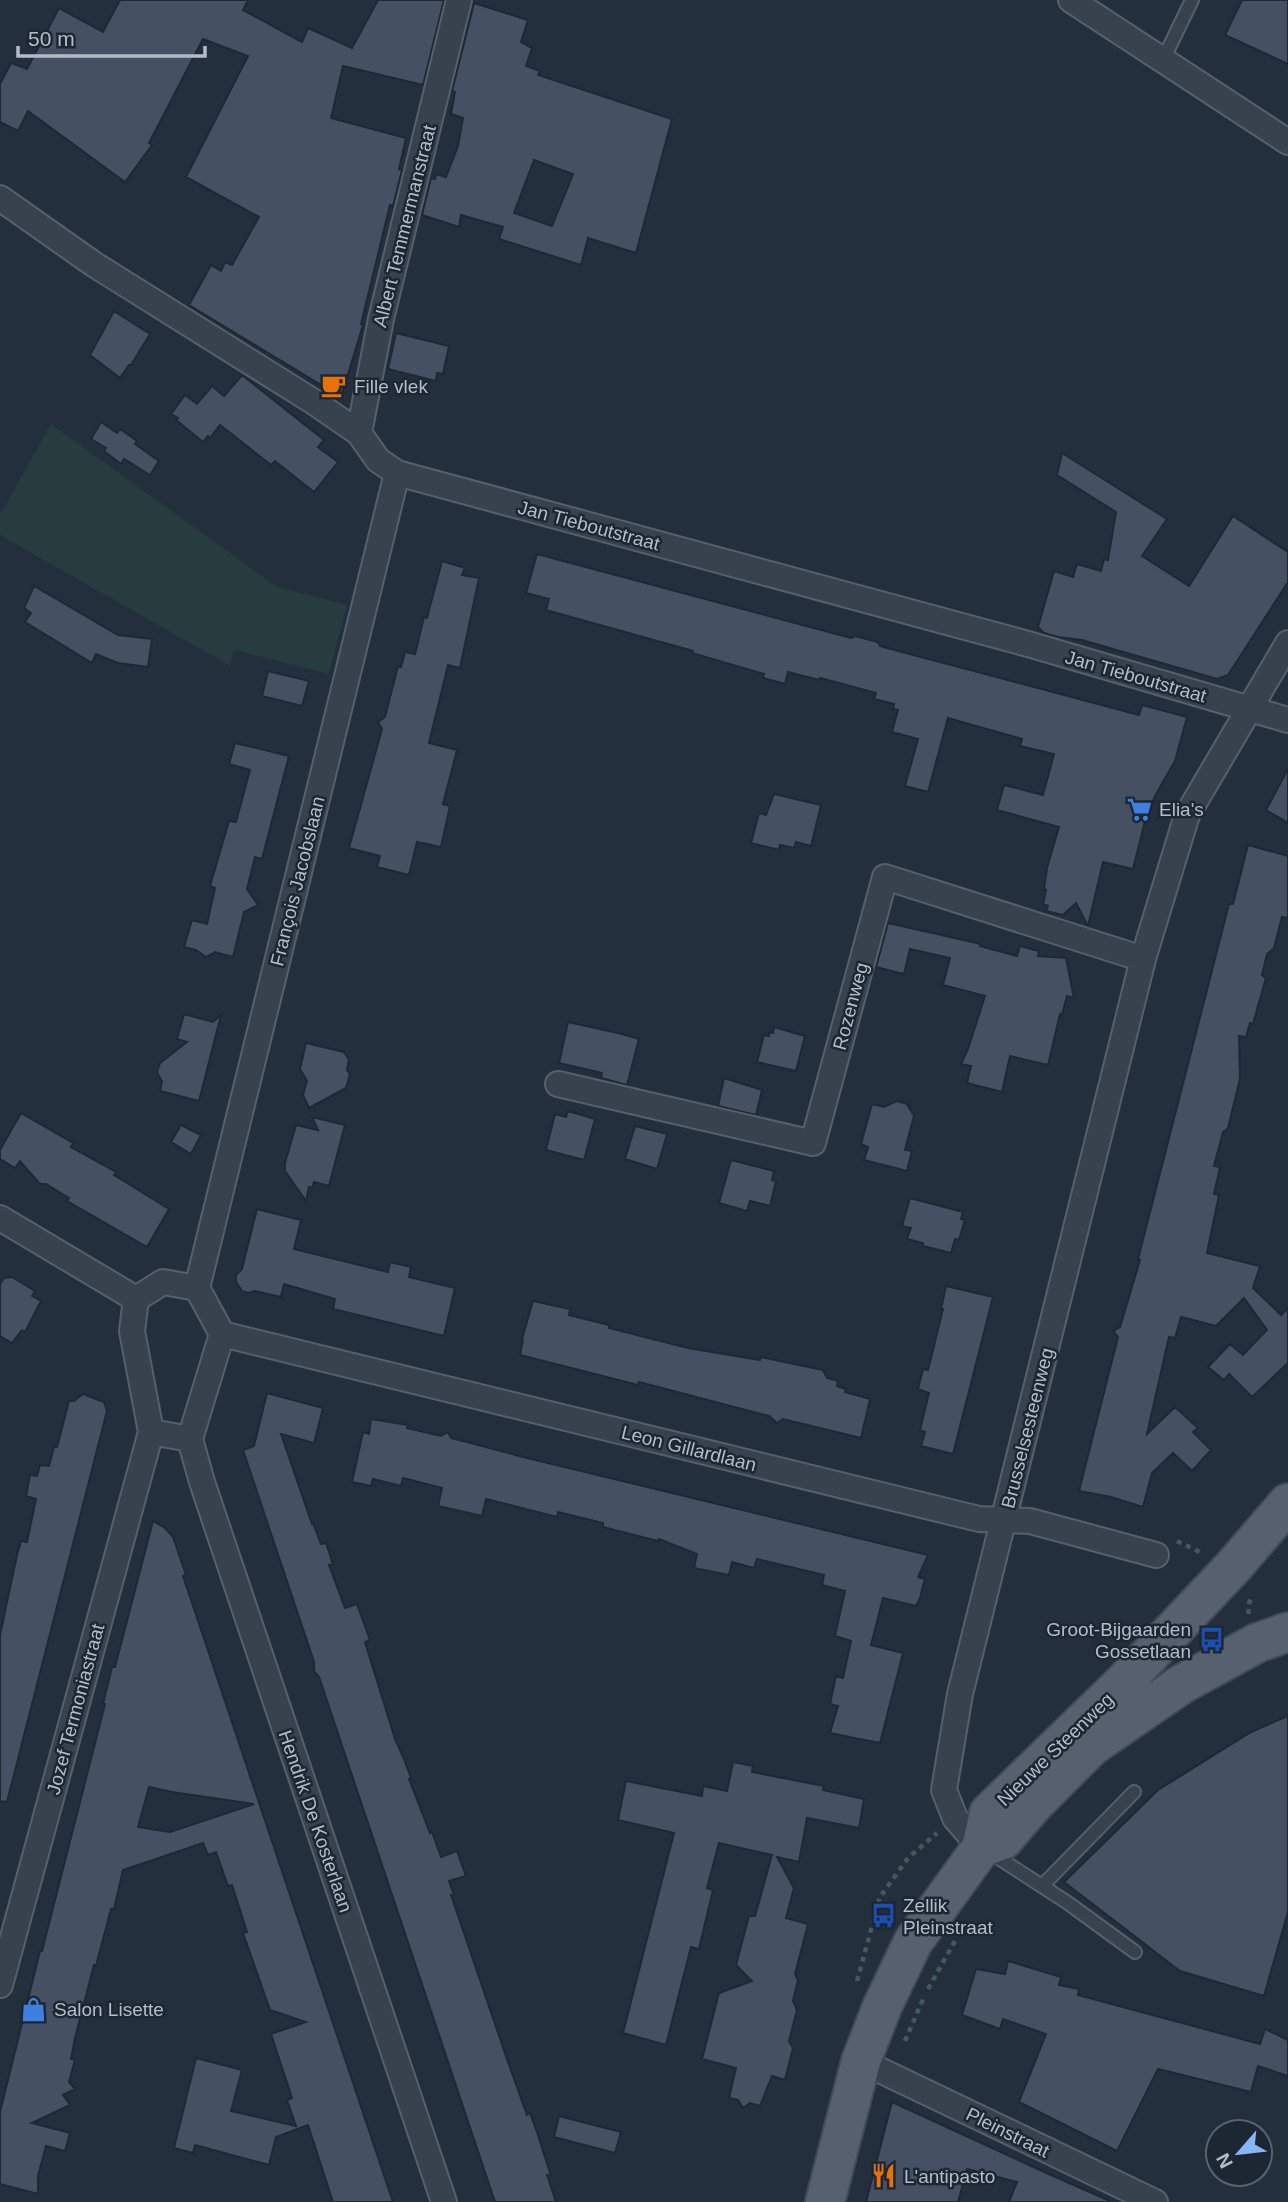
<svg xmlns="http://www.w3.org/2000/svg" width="1288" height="2202" viewBox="0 0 1288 2202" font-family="Arial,sans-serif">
<rect width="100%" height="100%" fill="#242f3e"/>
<path fill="#263c3f" d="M51 424 277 587 347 605 329 674 234 650 230 666 0 535V515Z"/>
<path fill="#455162" stroke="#1f2835" stroke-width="2" fill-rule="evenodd" d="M120 0H248L243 10 302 42 308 28 352 48 378 0H444L423 85 343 66 331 118 406 138 399 169 402 170 393 206 390 205 383 234 361 324 363 325 341 397 189 305 211 265 221 271 225 262 232 265 259 217 186 177 248 56 203 39 149 143 152 145 125 182 28 111 18 131 0 122V84L11 63 27 69 59 8 103 32Z
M1242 0H1288V64L1225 35Z
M474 3 528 20 521 42 532 48 526 66 540 71 538 75 672 119 636 253 588 238 581 265 499 239 503 227 461 215 459 227 422 215 431 178 435 179 436 174 446 177 458 146 463 118 451 114 455 92 452 91ZM534 160 573 174 552 226 514 213Z
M114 311 150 334 131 365H129L120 378 90 355Z
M396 333 449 346 443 374 437 373 436 381 388 369Z
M242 375 324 440 318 447 338 462 314 492 275 461 271 465 220 425 210 438 208 436 203 442 176 420 178 418 171 414 185 395 197 404 212 386 224 396Z
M101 422 117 433 120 429 137 441 135 444 159 461 150 475 124 459 121 464 104 451 106 448 91 439Z
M1062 453 1167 519 1142 556 1189 586 1233 516 1288 552V582L1228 675 1217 679 1082 640 1058 637 1044 633 1038 627 1054 571 1073 577 1077 564 1101 571 1104 559 1108 560 1116 512 1057 475Z
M537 554 851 638 855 636 878 642 880 646 887 648 1139 715 1142 705 1187 717 1175 761 1155 796 1145 821 1133 869 1103 862 1088 926 1076 903 1063 915 1046 911 1048 906 1043 904 1046 890 1044 889 1047 868 1059 827 997 810 1004 785 1043 795 1054 754 1020 746 1022 739 948 718 928 792 905 786 918 739 892 732 898 710 893 709 894 704 874 699 876 693 820 678 819 680 788 672 785 684 763 678 764 674 692 653 693 651 546 610 549 599 526 593Z
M442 561 465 568 462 575 479 578 460 668 448 665 429 743 457 750 443 804 450 806 441 847 417 842 409 875 377 867 380 856 349 848 382 729 378 722 385 717 398 666 401 667 405 652 415 654 424 617 427 618Z
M34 586 118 635 152 639 148 667 118 663 96 654 92 663 25 622 31 613 24 608Z
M268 671 309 681 302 706 262 696Z
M235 743 289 756 262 859 255 857 247 889 258 905 244 912 233 957 215 952 206 957 196 950 184 947 192 920 207 924 215 888 210 886 229 821 236 822 250 770 229 764Z
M1288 769V823L1266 810Z
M774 794 821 805 811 846 796 842 794 848 780 845 779 850 751 843 759 813 766 815Z
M1248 845 1288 856V918L1282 917 1274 948 1267 954 1262 975 1266 978 1253 1024 1250 1023 1246 1037 1239 1036 1240 1079 1228 1128 1223 1132 1214 1166 1220 1167 1214 1194 1219 1195 1207 1253 1260 1266 1253 1288 1281 1315 1288 1308V1363L1252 1397 1229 1374 1224 1380 1208 1367 1230 1344 1243 1355 1267 1330 1244 1298 1216 1326 1181 1317 1175 1338 1169 1337 1147 1434 1175 1407 1198 1428 1193 1432 1211 1450 1192 1471 1173 1453 1152 1473 1143 1507 1111 1497 1079 1491 1118 1337 1113 1331 1120 1327 1140 1260 1138 1259 1229 904H1233Z
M888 923 981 944 980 946 1017 956 1020 946 1039 951 1038 956 1066 958 1074 998 1067 996 1062 1015 1060 1014 1048 1065 1010 1056 1002 1092 967 1083 971 1066 961 1064 968 1049 985 996 943 985 950 958 910 949 904 974 876 967Z
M184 1014 213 1022 221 1015 199 1101 160 1091 162 1082 157 1072 160 1063 187 1042 177 1039Z
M568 1022 618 1033 639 1039 627 1085 601 1078 602 1073 559 1063Z
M774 1027 805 1036 796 1071 757 1062 764 1035 769 1036V1032L773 1033Z
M306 1043 344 1052 349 1060 347 1070 350 1074 346 1088 309 1108 303 1095 307 1081 300 1069Z
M724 1078 762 1090 756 1115 718 1106Z
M897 1101 907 1104 914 1116 905 1150 912 1151 907 1171 864 1160 868 1147 861 1144 872 1104 884 1107Z
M568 1111 595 1119 584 1160 546 1150 555 1114 566 1117Z
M21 1113 73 1143 71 1147 116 1172 114 1175 169 1209 147 1247 67 1201 69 1198 46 1184H40L20 1161 15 1168 0 1159V1150Z
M312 1117 345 1125 329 1186 314 1182 312 1188 309 1187 306 1201 285 1171V1163L296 1125 318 1130Z
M181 1125 201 1135 191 1154 171 1142Z
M635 1126 667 1134 657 1169 625 1159Z
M731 1160 774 1171 772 1180 776 1181 770 1206 750 1201 747 1211 719 1203Z
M910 1198 963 1212 961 1219 965 1220 959 1240 955 1239 951 1253 923 1246V1243L907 1239 911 1228 902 1226Z
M257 1209 301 1220 294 1249 388 1272 390 1262 411 1267 409 1277 455 1288 444 1336 333 1309 335 1299 284 1284 281 1297 255 1291 248 1293 242 1291 236 1282V1275L242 1269Z
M12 1277 35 1291 32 1296 41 1301 25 1332 22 1330 12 1343 0 1336V1284L4 1278Z
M946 1286 993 1297 953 1454 921 1446 925 1432 920 1430 929 1393 918 1389 923 1369 928 1370 943 1309H941Z
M533 1301 570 1309 569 1315 609 1325V1328L688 1348 760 1360 761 1357 823 1370 827 1378 838 1381 837 1386 846 1389 845 1392 870 1399 861 1438 783 1419 777 1423 769 1416 639 1382 638 1385 520 1355 523 1340 522 1339Z
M267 1393 323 1408 314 1443 281 1434 312 1524 313 1523 321 1544 326 1543 333 1564 329 1565 345 1608 357 1604 370 1640 365 1642 395 1739 404 1759 411 1778 409 1779 430 1833 432 1832 441 1857 457 1851 466 1876 449 1881 454 1895H451L507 2059 527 2115 530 2113 538 2135 551 2176 547 2175 556 2202H495L319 1677 314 1671V1662L243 1450 254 1446Z
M83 1394 104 1402 107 1411 7 1802 0 1801V1635L17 1555 21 1541 27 1542 36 1499 26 1496 30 1475 37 1476 40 1465 49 1466 54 1447H57L69 1401H74Z
M371 1419 408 1425 407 1428 441 1436 448 1432 451 1438 523 1457 928 1555 918 1577 925 1579 920 1598 916 1606 883 1598 871 1645 903 1653 880 1743 830 1733 838 1706 830 1704 836 1676 843 1678 851 1641 835 1636 845 1591 822 1585 824 1575 757 1559 754 1568 732 1562 729 1575 694 1568 697 1554 659 1539 658 1541 603 1527V1523L558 1512 557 1517 486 1499 482 1516 438 1506 442 1488 403 1478 401 1486 373 1479 371 1486 352 1482 363 1432 369 1434Z
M153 1521 165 1528 173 1537 186 1575 183 1576 393 2202H333L308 2125 276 2137 269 2165 195 2145 193 2153 174 2148 196 2058 242 2070 231 2111 296 2126 287 2100 292 2098 271 2034 306 2022 270 2010 243 1933 247 1932 232 1885 228 1886 216 1852 208 1855 203 1843 123 1870 114 1909H111L96 1966 94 1965 75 2038 71 2059 75 2060 69 2082 75 2089 63 2095 70 2105 32 2123 70 2133 65 2151 46 2146 38 2176V2194L0 2184V2112L40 1951H42L105 1704H103L112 1667H115ZM149 1787 172 1792 254 1804 170 1832 138 1827Z
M1288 1716V1912L1264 1996 1180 1971 1064 1882 1158 1790 1251 1732Z
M733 1762 753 1766 752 1772 824 1786 823 1790 864 1799 859 1828 807 1818 799 1862 777 1857 794 1888 786 1918 808 1924 795 1974 798 1980 793 2001 797 2010 789 2041 793 2048 785 2080 772 2076 760 2106 750 2103 743 2108 738 2100 729 2098 736 2068 702 2059 719 1993 752 1981 736 1965 749 1916H755L772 1855 719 1843 707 1888 713 1890 699 1949 691 1947 666 2045 623 2033 674 1833 618 1820 626 1781 702 1796 703 1786 727 1791Z
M1008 1961 1061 1977 1059 1985 1079 1989 1078 1995 1260 2044 1265 2029 1288 2040V2076L1258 2066 1251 2092 1158 2069 1117 2151 1019 2102 1046 2034 1003 2019 1000 2029 962 2015 976 1969 1005 1974Z
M892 2102 1042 2171 1112 2202H1009L1017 2182 967 2169 958 2202H866Z
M559 2116 621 2132 615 2153 554 2137Z"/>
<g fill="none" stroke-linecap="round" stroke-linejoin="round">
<defs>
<path id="service" d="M1163 60 1192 0
M991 1853 1068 1903 1135 1952
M1042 1886 1134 1792"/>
<path id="minor" d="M1071 0 1288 142
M0 198 95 265 314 402 359 433 378 460 397 473 1028 644 1288 720
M359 433 381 319 459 0
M558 1084 813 1143 885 877 1143 959
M0 1218 136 1299
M197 1288 222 1334 190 1439 202 1482 444 2202
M197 1288 397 473
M222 1334 979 1519 1030 1521 1156 1555
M190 1439 151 1432 132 1331 136 1299 163 1282 197 1288
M981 1848 955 1818 944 1790 960 1694 1143 959 1187 815 1288 643
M0 1985 151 1432
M861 2061 1155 2202"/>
<path id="primary" d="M981 1848 1003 1840 1033 1805 1092 1746 1182 1684 1257 1643 1288 1632
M825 2202 861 2061 882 2007 913 1942 981 1848 989 1813 1125 1681 1233 1567 1288 1503"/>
</defs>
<use href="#service" stroke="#565f6c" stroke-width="16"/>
<use href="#minor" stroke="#565f6c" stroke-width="28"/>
<use href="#primary" stroke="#414a57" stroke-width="42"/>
<path stroke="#44595c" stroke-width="4.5" stroke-dasharray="5 5" stroke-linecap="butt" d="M1177 1541 1204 1554
M1249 1614 1248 1608 1251 1596
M857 1981 880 1897 908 1858 937 1833
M928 1989 956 1939
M905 2041 924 1997"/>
<use href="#service" stroke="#38414e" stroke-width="12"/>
<use href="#minor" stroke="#38414e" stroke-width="24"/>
<use href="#primary" stroke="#56606e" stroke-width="38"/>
</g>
<defs>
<symbol id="cafe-bare" viewBox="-9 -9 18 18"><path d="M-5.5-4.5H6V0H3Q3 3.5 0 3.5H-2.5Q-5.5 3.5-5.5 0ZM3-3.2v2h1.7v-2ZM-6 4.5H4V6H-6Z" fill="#e8710a" stroke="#1d2633" stroke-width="2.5" paint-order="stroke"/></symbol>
<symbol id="supermarket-bare" viewBox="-9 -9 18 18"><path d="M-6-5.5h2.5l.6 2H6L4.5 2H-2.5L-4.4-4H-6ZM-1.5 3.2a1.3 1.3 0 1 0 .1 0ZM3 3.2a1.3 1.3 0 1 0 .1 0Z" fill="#3f7fe0" stroke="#1d2633" stroke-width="2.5" paint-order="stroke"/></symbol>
<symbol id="bus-bare" viewBox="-9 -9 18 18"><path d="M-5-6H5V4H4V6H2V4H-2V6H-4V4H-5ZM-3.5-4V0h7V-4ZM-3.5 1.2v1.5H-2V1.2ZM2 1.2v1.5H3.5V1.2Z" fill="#1a4fb4" stroke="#1d2633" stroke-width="2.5" paint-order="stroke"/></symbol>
<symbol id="shop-bare" viewBox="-9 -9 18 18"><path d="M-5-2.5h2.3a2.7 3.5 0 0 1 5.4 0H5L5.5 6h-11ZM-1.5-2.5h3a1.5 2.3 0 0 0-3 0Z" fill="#3f7fe0" stroke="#1d2633" stroke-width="2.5" paint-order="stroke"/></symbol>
<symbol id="restaurant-bare" viewBox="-9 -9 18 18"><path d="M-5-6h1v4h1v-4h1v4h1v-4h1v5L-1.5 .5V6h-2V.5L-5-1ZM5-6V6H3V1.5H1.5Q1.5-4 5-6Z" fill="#e8710a" stroke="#1d2633" stroke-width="2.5" paint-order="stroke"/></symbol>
</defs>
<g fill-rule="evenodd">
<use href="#cafe-bare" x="316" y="368" width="35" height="35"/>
<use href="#supermarket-bare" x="1122" y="792" width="35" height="35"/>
<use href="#bus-bare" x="1194" y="1622" width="35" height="35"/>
<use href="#bus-bare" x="866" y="1898" width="35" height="35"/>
<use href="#shop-bare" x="16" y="1992" width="35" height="35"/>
<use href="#restaurant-bare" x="866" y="2158" width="35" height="35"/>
</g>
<g text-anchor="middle" stroke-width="5" stroke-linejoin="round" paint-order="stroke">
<g font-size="19" fill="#b4bcc9" stroke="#1d2633">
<text transform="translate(404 226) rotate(-76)" y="7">Albert Temmermanstraat</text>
<text transform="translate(589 525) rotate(15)" y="7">Jan Tieboutstraat</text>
<text transform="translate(1136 676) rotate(16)" y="7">Jan Tieboutstraat</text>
<text transform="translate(297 881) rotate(-76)" y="7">François Jacobslaan</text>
<text transform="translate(850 1006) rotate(-75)" y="7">Rozenweg</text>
<text transform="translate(1027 1428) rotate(-76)" y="7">Brusselsesteenweg</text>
<text transform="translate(689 1448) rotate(14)" y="7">Leon Gillardlaan</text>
<text transform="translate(75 1709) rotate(-75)" y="7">Jozef Termoniastraat</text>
<text transform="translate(1055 1749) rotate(-44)" y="7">Nieuwe Steenweg</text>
<text transform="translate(316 1821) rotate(71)" y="7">Hendrik De Kosterlaan</text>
<text transform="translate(1008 2132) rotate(26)" y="7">Pleinstraat</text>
</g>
<g font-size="19" fill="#b4bcc9" stroke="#1d2633" text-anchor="start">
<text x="354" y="393">Fille vlek</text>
<text x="1159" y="816">Elia's</text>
<text x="1191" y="1636" text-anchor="end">Groot-Bijgaarden<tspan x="1191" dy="22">Gossetlaan</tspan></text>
<text x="903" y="1912">Zellik<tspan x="903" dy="22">Pleinstraat</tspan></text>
<text x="54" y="2016">Salon Lisette</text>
<text x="904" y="2183">L'antipasto</text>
</g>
</g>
<g transform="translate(1239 2153) rotate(242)"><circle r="33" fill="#1d2633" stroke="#59626f" stroke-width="2"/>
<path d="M0-5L12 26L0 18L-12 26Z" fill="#8ab4f8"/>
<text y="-10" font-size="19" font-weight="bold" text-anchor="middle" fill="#b4bcc9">N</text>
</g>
<path d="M18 46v10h187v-10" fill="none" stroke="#b4bcc9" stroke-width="3.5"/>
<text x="28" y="46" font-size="21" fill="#b4bcc9" stroke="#1d2633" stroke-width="5" paint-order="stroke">50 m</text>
</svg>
